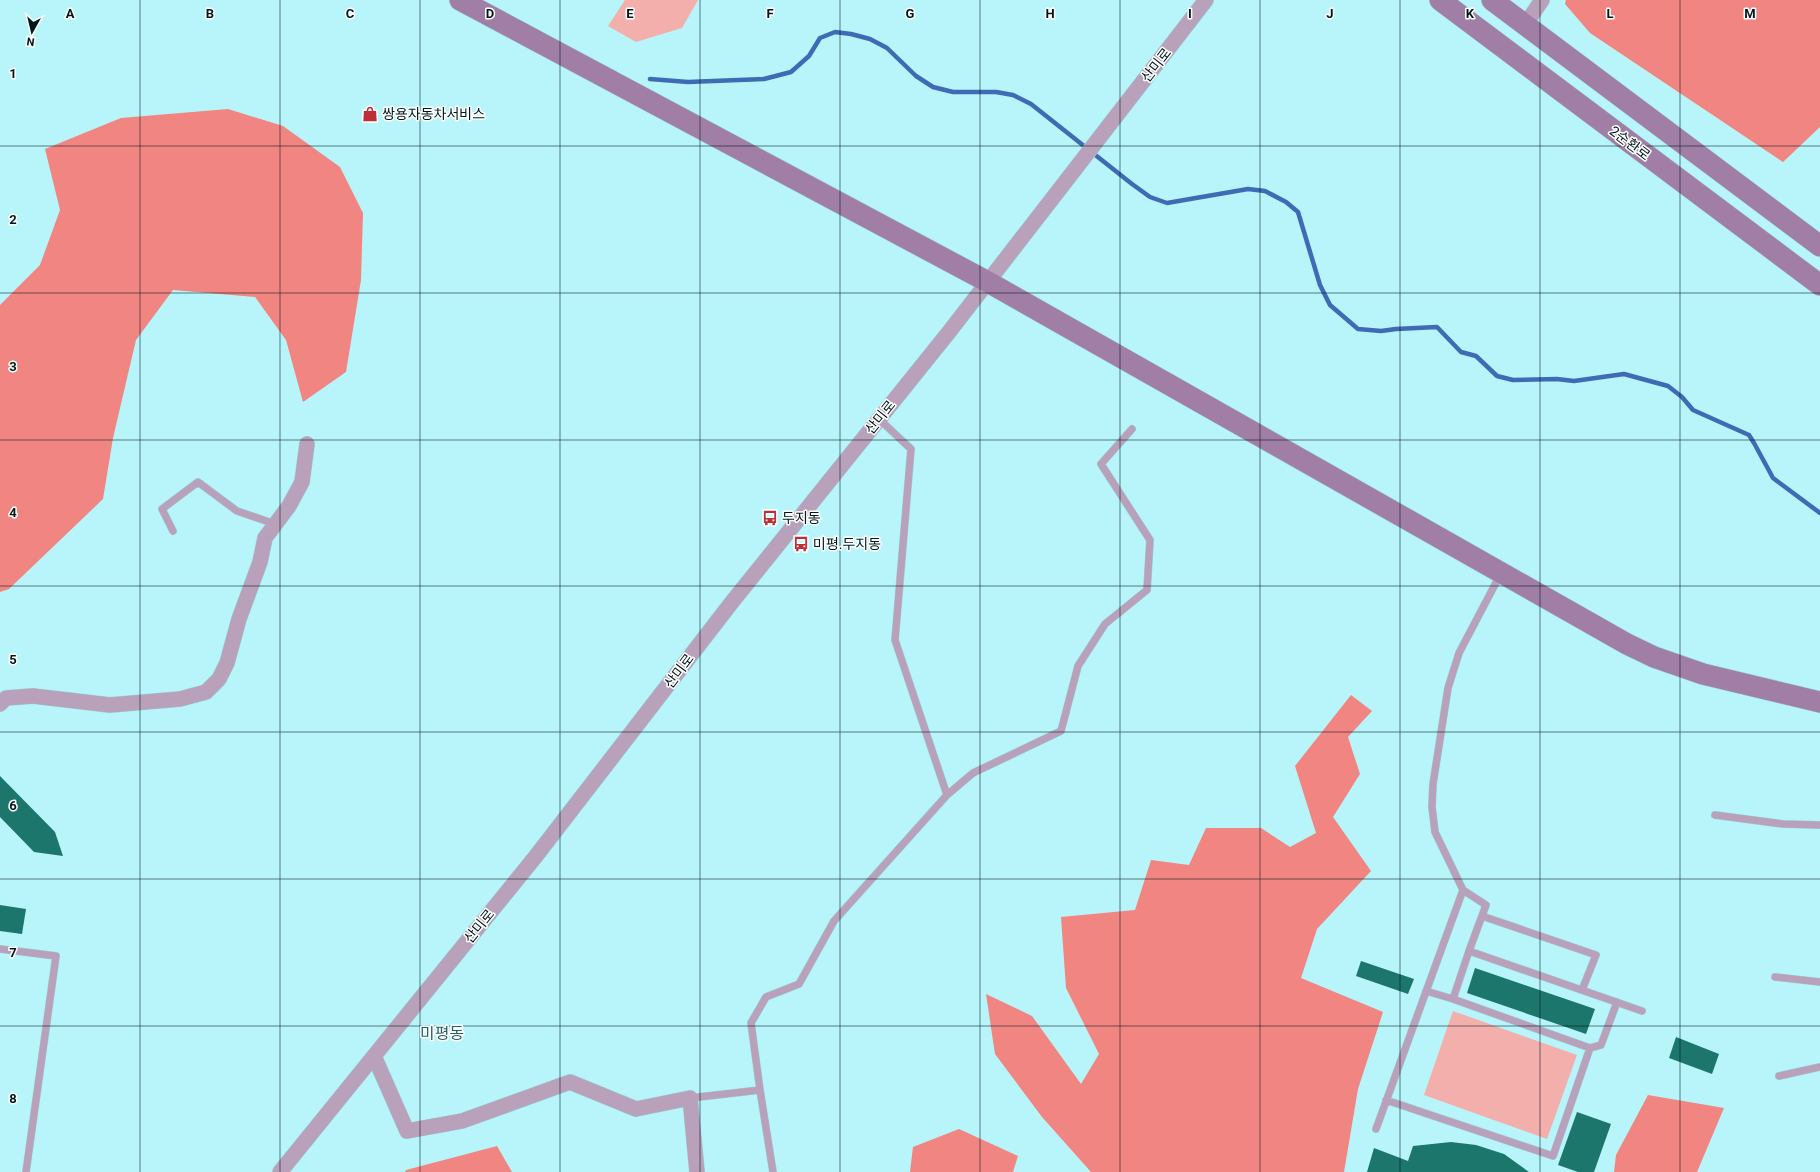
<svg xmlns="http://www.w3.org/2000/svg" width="1820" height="1172" viewBox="0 0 1820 1172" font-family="Roboto,'Noto Sans KR',sans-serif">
<rect width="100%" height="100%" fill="#b7f5fa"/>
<path fill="#f3afab" d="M625 0H698L682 28 636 42 608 26Z
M1453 1011 1577 1055 1547 1139 1424 1095Z"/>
<path fill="#f18581" d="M1566 0H1820V127L1783 162 1590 33 1565 4Z
M228 109 283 126 340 167 363 213 361 280 346 372 303 402 286 340 255 297 173 290 136 340 113 438 103 499 9 589 0 592V305L40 265 60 210 45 149 121 118Z
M1351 695 1372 711 1348 737 1360 774 1333 817 1371 871 1317 929 1301 978 1383 1012 1358 1089 1344 1172H1091L1042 1117 995 1054 986 994 1032 1016 1081 1084 1099 1054 1066 988 1061 917 1135 910 1151 860 1189 865 1206 828H1261L1290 847 1316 833 1295 766Z
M1648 1095 1724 1108 1697 1172H1614L1616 1155Z
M959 1129 1018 1156 1013 1172H910L913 1147Z
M497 1146 512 1172H405L406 1170Z"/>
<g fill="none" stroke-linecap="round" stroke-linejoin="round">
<path stroke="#3f6bb5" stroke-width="4.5" d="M650 79 688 82 764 79 791 72 809 56 820 38 835 32 851 34 870 39 887 48 916 76 933 87 953 92H996L1013 95 1031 104 1132 184 1150 197 1167 203 1248 189 1265 191 1286 202 1298 212 1320 285 1330 305 1358 329 1381 331 1396 329 1437 327 1461 352 1476 356 1497 376 1513 380 1557 379 1574 381 1624 374 1668 386 1682 397 1693 410 1749 435 1754 443 1773 478 1820 513"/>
</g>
<path fill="#1d766b" d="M0 776 55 832 63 856 34 852 0 817Z
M0 905 26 909 22 934 0 931Z
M1361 961 1414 979 1408 994 1356 976Z
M1475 968 1595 1009 1586 1034 1467 993Z
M1676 1037 1719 1054 1712 1074 1669 1058Z
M1577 1112 1611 1124 1594 1172H1578L1558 1165Z
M1451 1142 1476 1145 1504 1154 1529 1172H1367L1374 1148 1408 1161 1413 1146Z"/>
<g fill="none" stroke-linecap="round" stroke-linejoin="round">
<defs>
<path id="lane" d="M173 531 162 509 198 482 237 511 275 524
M947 795 973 773 1061 731 1078 666 1105 624 1147 590 1150 540 1101 464 1132 429
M1715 815 1783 824 1820 825
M1463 890 1486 905 1469 951 1642 1011
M1482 916 1596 955 1582 990
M0 949 56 956 26 1172
M1775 977 1820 982
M1453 999 1469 951
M1590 1048 1601 1045 1617 1002
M1779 1076 1820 1067
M760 1090 751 1023 766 997 799 984 834 921 947 795 895 640 911 449 879 419
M690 1098 760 1090 773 1172
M1386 1100 1553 1156 1590 1048 1453 999 1426 991
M1376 1129 1463 890 1435 832 1432 807 1433 784 1448 688 1459 653 1500 575"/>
<path id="street" d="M1525 25 1542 0
M0 704 6 698 33 696 110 705 180 699 206 692 219 679 227 663 239 619 260 562 265 538 289 506 302 482 307 444
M374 1056 407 1131 462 1121 570 1082 636 1109 690 1098 697 1172
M280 1172 536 856 732 602 949 332 1206 0"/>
<path id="secondary" d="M460 0 988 282 1627 644 1654 657 1703 674 1820 702
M1440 0 1820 285
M1492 0 1820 246"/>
</defs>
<use href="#lane" stroke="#9ad2d6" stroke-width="8"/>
<use href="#street" stroke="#9ad2d6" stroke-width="16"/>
<use href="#secondary" stroke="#9ad2d6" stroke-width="22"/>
<use href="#lane" stroke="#b9a1bb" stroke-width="7"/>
<use href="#street" stroke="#b9a1bb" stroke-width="15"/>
<use href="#secondary" stroke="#a17ea5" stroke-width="21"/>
</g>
<path fill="none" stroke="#01181a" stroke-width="1" stroke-opacity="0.55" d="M140 0V1172M280 0V1172M420 0V1172M560 0V1172M700 0V1172M840 0V1172M980 0V1172M1120 0V1172M1260 0V1172M1400 0V1172M1540 0V1172M1680 0V1172M0 146H1820M0 293H1820M0 440H1820M0 586H1820M0 732H1820M0 879H1820M0 1026H1820"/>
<defs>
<symbol id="shop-bare" viewBox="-9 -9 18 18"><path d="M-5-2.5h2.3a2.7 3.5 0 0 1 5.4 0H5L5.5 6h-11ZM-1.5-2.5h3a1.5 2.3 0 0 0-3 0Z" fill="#be2e37" stroke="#fff" stroke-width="2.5" paint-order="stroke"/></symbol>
<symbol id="bus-bare" viewBox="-9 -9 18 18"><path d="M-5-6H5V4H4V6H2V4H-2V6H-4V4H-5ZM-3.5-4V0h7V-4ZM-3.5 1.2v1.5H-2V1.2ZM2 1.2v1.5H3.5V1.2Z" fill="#be2e37" stroke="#fff" stroke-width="2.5" paint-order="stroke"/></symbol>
</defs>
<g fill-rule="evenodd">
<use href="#shop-bare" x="359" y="103" width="22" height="22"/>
<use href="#bus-bare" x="759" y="507" width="22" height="22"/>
<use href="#bus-bare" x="790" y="533" width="22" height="22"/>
</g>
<g text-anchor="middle" stroke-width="3" stroke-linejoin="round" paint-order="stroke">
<g font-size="14" fill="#01181a" stroke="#fff">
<text transform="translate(1156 65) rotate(-52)" y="5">산미로</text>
<text transform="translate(1630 143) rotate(37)" y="5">2순환로</text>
<text transform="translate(880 417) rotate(-51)" y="5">산미로</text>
<text transform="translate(679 671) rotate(-53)" y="5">산미로</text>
<text transform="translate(479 926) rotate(-51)" y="5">산미로</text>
</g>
<g font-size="14" fill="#01181a" stroke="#fff" text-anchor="start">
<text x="382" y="119">쌍용자동차서비스</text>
<text x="782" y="523">두지동</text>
<text x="813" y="549">미평.두지동</text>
</g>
<g font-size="16" fill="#246065" stroke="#fff">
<text x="442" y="1039">미평동</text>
</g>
</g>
<g font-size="13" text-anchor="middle" font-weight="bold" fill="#01181a" stroke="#fff" stroke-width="3" stroke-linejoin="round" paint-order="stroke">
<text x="70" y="18">A</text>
<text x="210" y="18">B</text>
<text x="350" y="18">C</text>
<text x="490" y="18">D</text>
<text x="630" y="18">E</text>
<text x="770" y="18">F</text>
<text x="910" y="18">G</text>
<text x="1050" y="18">H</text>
<text x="1190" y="18">I</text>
<text x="1330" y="18">J</text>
<text x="1470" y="18">K</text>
<text x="1610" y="18">L</text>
<text x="1750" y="18">M</text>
<text x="13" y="78">1</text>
<text x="13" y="224">2</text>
<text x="13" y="371">3</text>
<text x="13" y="517">4</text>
<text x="13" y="664">5</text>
<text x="13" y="810">6</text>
<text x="13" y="957">7</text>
<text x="13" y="1103">8</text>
</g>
<g transform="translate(32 32) rotate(188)" stroke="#ffffff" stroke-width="3" paint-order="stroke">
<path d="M0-3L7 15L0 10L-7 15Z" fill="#01181a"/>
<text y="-6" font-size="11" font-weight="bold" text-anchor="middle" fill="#01181a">N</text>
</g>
</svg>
